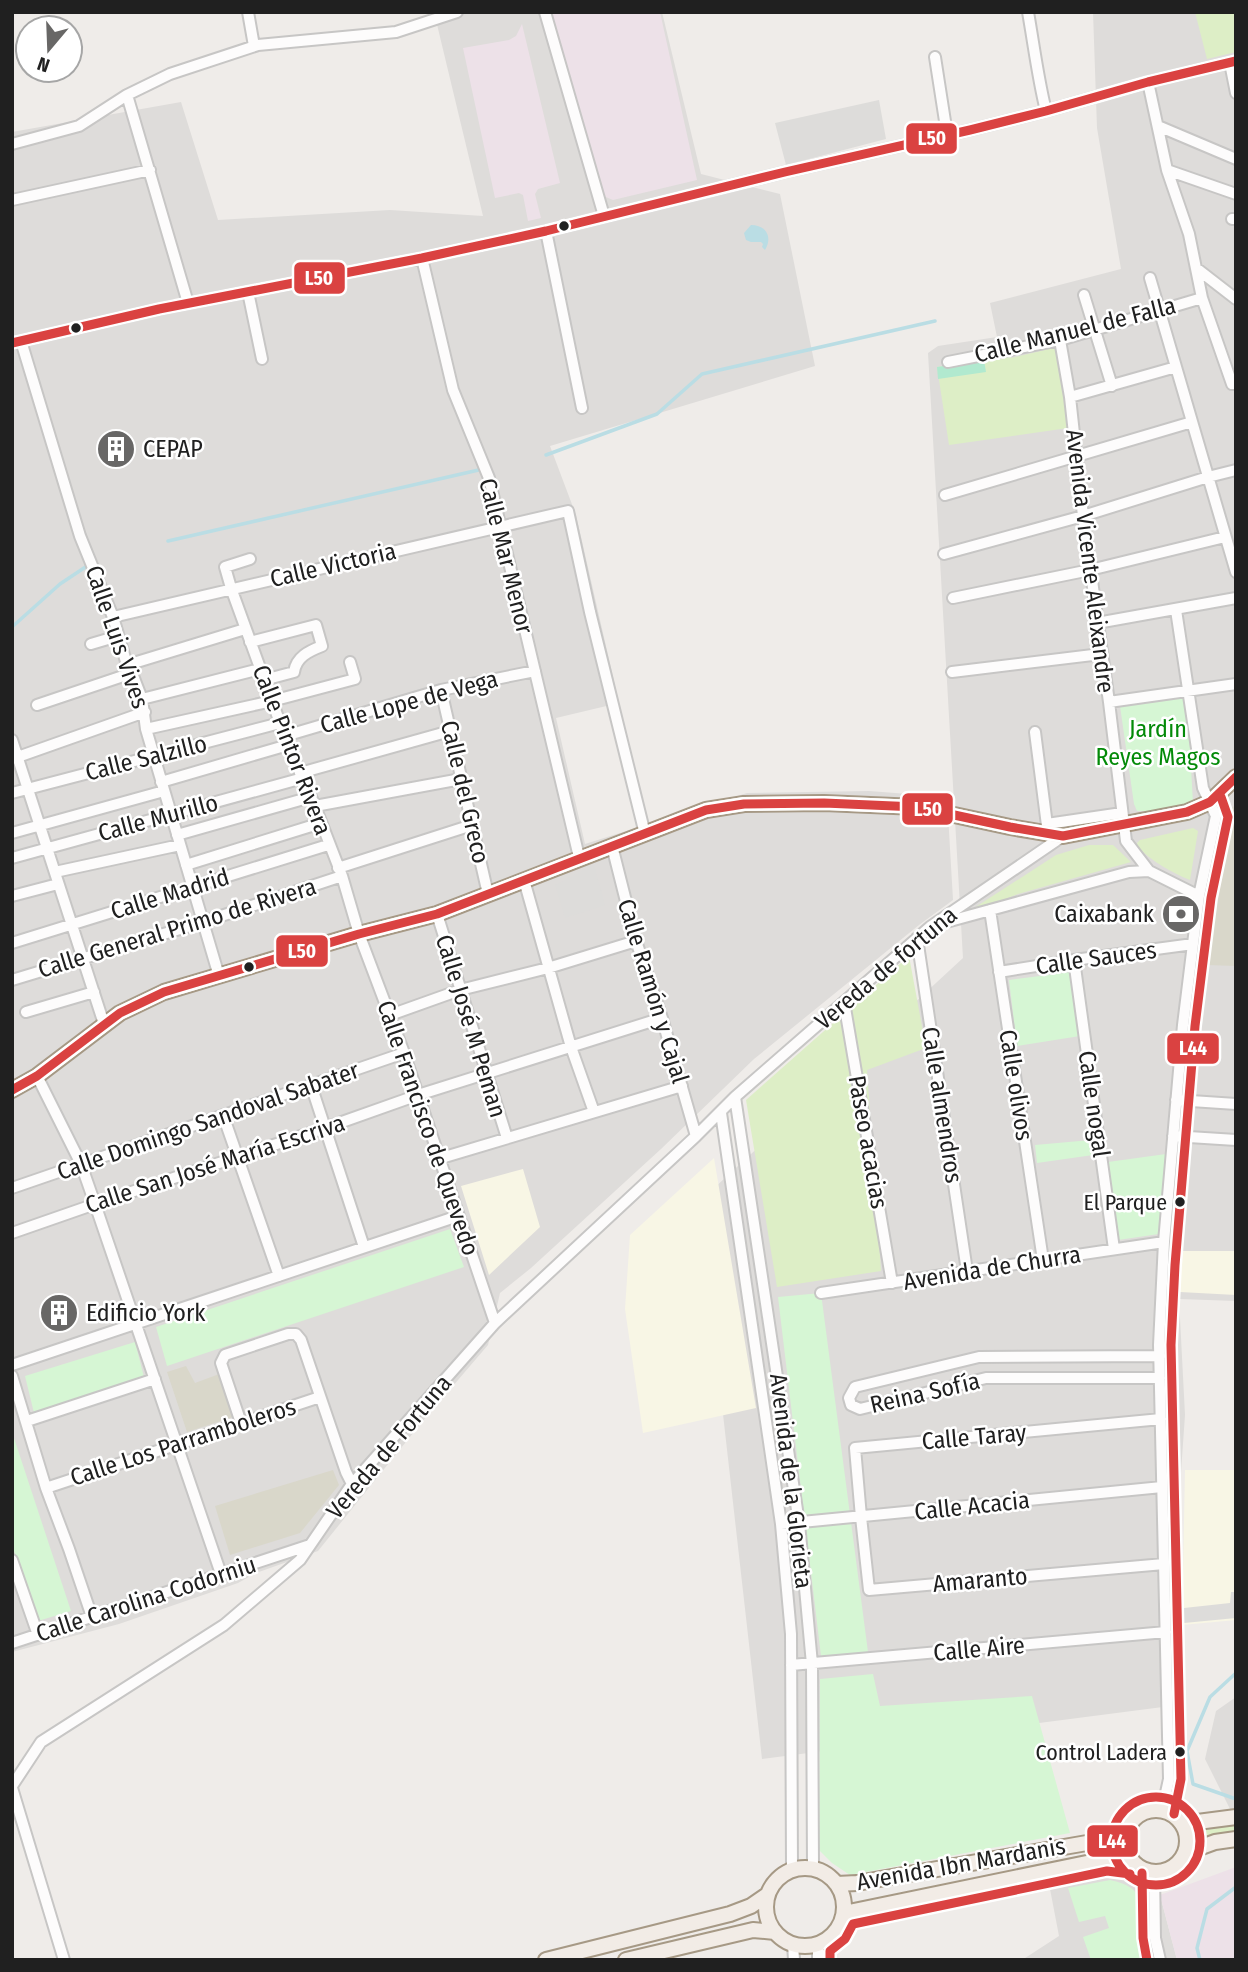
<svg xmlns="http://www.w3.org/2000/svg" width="1248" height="1972" viewBox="0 0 1248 1972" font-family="'Fira Sans Condensed',sans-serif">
<rect width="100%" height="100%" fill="#efece9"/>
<path fill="#dedcda" d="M434 12H662L701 174 780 194 815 366 550 446 576 515 619 703 556 718 585 844 747 793 869 791 947 797 953 900 919 925 754 1059 661 1149 531 1268 500 1293 488 1345 422 1422 318 1551 256 1573 238 1583 119 1624 12 1652V132L181 102 218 220 390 210 483 216Z
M1093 12H1236V1301L1179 1299 1185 1415 1181 1472 1180 1589 1186 1704 762 1759 699 1202 963 958 928 353 938 346 997 337 990 303 1121 269 1097 128Z
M1236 1697V1810L1231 1811 1205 1759 1216 1711Z
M1105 1873 1130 1878 1160 1895 1177 1960H1022L1059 1936 1050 1889Z"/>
<path fill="#ede1e8" d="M549 12H660L697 180 613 200 601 195Z
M522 24 560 183 538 189 535 194 541 218 528 221 523 195 519 193 495 198 463 48 509 40 516 36Z
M1236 1867V1960H1177L1160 1895Z"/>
<path fill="#f8f6e5" d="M714 1158 756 1408 643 1433 625 1309 630 1235Z
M523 1169 540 1227 489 1275 461 1186Z
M1181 1251H1236V1295L1180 1292Z
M1185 1470H1236V1620L1182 1625Z"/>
<path fill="#dddcda" d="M879 100 886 139 786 165 775 123Z
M594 865 605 905 565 918 555 885Z
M1231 1592H1236V1618L1184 1623V1608L1230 1603Z"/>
<path fill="#d9d7ca" d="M1236 804V966L1206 965 1228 812Z
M186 1366 195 1383 222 1373 236 1416 187 1432 167 1372Z
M333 1470 339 1485 300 1533 230 1555 215 1506Z"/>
<path fill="#ddeec6" d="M1195 12H1236V52L1207 59Z
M1058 347 1068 428 949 445 937 367 1010 354 1011 358Z
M1193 828 1198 831 1190 880C1170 872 1154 862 1138 848L1137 843 1140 840Z
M1089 845H1113L1131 862 1018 894 975 911 971 910 1056 855Z
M909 956 926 1048 867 1070 881 1271 777 1287 746 1100Z
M1236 1824V1832L1197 1839 1195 1830Z"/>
<path fill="#d6f6d4" d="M1187 695 1193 803 1155 811H1137L1134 804 1120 706Z
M1072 972 1080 1036 1017 1046 1009 980Z
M1091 1140 1093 1155 1037 1163 1035 1145Z
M1166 1154 1159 1234 1118 1240 1108 1162Z
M450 1229 464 1267 167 1366 156 1327Z
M821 1293 868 1652 821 1656 778 1297Z
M135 1342 144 1377 34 1413 25 1376Z
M12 1432 71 1611 38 1621 12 1545Z
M873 1674 880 1706 1032 1696 1070 1833 850 1875 832 1863 819 1850 820 1679Z
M1110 1880C1146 1888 1139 1901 1141 1931 1141 1941 1144 1951 1146 1960H1091L1083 1937 1109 1928 1105 1916 1079 1922 1068 1888Z"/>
<path fill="#b1e9cf" d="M984 360 986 372 938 379 937 367Z"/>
<path fill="#badde4" d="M751 225C766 225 773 237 765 250L762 247 763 244 761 242H751L746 240 744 233Z"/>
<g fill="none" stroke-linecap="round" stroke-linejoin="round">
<path stroke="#badde4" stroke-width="3.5" d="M546 455 657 414 702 374 935 321
M168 541 483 469
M12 627 60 584 87 566
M1236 1673 1210 1697 1187 1751 1193 1784 1236 1799
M1200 1960 1197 1948 1207 1909 1236 1887"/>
<defs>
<path id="minor" d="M248 12 254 46
M545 12 604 216
M1028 12C1034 46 1038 79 1046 111
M935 57 947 134
M1230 63 1236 93
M1148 82 1167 170 1189 234 1202 298 1232 384H1236
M127 95 188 303
M1158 126 1236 159
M12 144 79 126 127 95 170 74 258 45 396 32 457 12
M1167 170 1236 194
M12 200 150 170
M1232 219H1236
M546 231 582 408
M422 258 453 390 489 478 579 857
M1196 268 1236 299
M1150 278 1236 572
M248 292 262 359
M1084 295 1112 386
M1060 340 1070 397 1083 516 1109 702 1126 841 1149 871 1199 896
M21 341 80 536 113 617 127 665 132 673 142 699 146 729 219 976
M12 343 159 309 422 258 546 231 785 172 970 130 1046 111 1148 82 1236 61
M948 362 1060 340 1202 298
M1070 397 1176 367
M945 495 1192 422
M944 554 1083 516 1208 477 1236 470
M250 559 225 567 231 588 288 745 315 806 342 876 359 934 404 1053 495 1323
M953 598 1090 570 1225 537
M113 617 568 511 590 612 645 834
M1097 623 1236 598
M250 642 316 625 322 646C309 651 296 657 294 672L264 680
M91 644 118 636
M127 665 245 629
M952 672 1101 654
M441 690 488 894
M142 699 260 669
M1109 702 1236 684
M37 705 132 673
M146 729 272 701 355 679 350 662
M1035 732 1048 833
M285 736 441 690 535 671
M12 740 104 1024
M12 759 145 712
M300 773 450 731
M161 782 288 745
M12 793 280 723
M315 806 461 779
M1047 824 1122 813
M12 833 164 791
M177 835 311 797
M612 846 636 941 662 1018 696 1136
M12 858 303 778
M186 865 321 823
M338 868 472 825
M55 872 180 845
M524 880 571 1047 594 1112
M12 896 58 884
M990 910 1043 1260
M437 914 507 1138
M939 924 1129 872 1149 871
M917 938 967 1271
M12 943 328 845
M1074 960 1114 1249
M999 972 1074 960 1193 944
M12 980 203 922 342 876
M844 1002 892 1283
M26 1012 94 992
M390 1015 460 990 548 968 636 941
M37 1076 81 1164 95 1204 221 1574
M311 1085 364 1247
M735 1097 799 1523 812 1664 813 1868
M1176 1100 1236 1104
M721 1113 781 1524 791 1634 792 1869
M223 1115 279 1276
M1173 1136 1236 1140
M438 1159 682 1086
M12 1188 404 1053
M12 1233 101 1202 325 1128 418 1095 662 1018
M821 1293 1164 1242
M1160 1356 979 1357 855 1387 849 1398 851 1405 860 1409 986 1378H1160
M12 1365 458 1216
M12 1376 46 1488 69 1549 92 1617
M1161 1419 855 1448 861 1517 869 1590 1164 1564
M27 1421 155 1379
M241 1423 221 1363 225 1355 288 1334H296L301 1340 346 1472 352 1484
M46 1488 320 1397
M781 1524 1162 1487
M12 1560 38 1635
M12 1643 310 1545
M791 1665 1166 1632
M12 1786 41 1742 224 1625 300 1560 352 1484 495 1323 696 1136 735 1097 930 927 1063 836
M12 1788 64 1960
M1162 1811 1169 1779 1159 1345 1164 1242 1183 1025 1193 944 1199 896 1216 816 1203 788 1176 610
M1154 1873 1155 1938 1160 1960
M793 1944 794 1960
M818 1960V1944"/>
<path id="major" d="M12 1090 37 1076 120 1013 164 992 359 934 437 914 706 810 744 804 824 803 917 807 1010 827 1063 836 1187 812 1210 802 1236 777
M1125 1841a31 31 0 1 1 62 0a31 31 0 1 1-62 0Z
M1182 1824 1236 1817
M1185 1853 1215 1842 1236 1839
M766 1907a39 39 0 1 1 78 0a39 39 0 1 1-78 0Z
M837 1884 857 1883 1104 1840 1126 1831
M844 1913 1106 1859 1131 1862
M546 1960 730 1914 751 1906 767 1895
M626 1960 753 1930 775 1932"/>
</defs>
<use href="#minor" stroke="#c7c6c5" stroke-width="14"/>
<use href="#major" stroke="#a69985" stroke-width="18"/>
<use href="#minor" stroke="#fdfcfc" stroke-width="10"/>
<use href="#major" stroke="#f2ece6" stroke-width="14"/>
<defs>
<path id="bus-1" d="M12 343 159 309 422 258 546 231 785 172 970 130 1046 111 1148 82 1236 61
M12 1090 37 1076 120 1013 164 992 359 934 437 914 706 810 744 804 824 803 917 807 1010 827 1063 836 1187 812 1210 802 1236 777"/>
<path id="bus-2" d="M1112 1841a44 44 0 1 1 88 0a44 44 0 1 1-88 0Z
M1174 1814 1181 1779 1171 1345 1175 1265 1195 1026 1211 898 1228 817 1221 797
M1142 1873 1143 1938 1147 1960
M830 1960V1951L845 1939 853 1924 1107 1871 1130 1874"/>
</defs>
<use href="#bus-1" stroke="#fff" stroke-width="14"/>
<use href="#bus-2" stroke="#fff" stroke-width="14"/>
<use href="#bus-1" stroke="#da4241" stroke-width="9"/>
<use href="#bus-2" stroke="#da4241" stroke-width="9"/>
</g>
<defs>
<symbol id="building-disc" viewBox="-11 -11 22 22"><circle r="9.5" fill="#686766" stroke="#fff"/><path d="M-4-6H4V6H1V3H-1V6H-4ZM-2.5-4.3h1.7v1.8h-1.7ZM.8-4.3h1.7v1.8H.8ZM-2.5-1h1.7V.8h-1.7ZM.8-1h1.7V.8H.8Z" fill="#fff"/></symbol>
<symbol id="bank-disc" viewBox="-11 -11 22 22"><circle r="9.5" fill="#686766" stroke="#fff"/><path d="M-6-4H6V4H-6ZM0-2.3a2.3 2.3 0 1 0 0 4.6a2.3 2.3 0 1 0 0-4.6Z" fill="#fff"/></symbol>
</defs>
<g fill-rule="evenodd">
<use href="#building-disc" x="94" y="427" width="44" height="44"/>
<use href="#bank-disc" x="1159" y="892" width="44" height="44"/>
<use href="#building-disc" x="37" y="1291" width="44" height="44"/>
</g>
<g fill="#202020" stroke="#fff" stroke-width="2.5">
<circle cx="564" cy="226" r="6"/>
<circle cx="76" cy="328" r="6"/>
<circle cx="249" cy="967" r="6"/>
<circle cx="1180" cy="1202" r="6"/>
<circle cx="1180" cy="1752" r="6"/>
</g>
<g text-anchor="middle" stroke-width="5" stroke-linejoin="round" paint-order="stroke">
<g font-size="22" fill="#202020" stroke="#fff" text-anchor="end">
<text x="1167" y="1210">El Parque</text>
<text x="1167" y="1760">Control Ladera</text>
</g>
<g font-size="24" fill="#202020" stroke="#fff">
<text transform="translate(1075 330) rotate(-14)" y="8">Calle Manuel de Falla</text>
<text transform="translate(506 556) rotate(76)" y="8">Calle Mar Menor</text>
<text transform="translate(1090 561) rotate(83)" y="8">Avenida Vicente Aleixandre</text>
<text transform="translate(333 565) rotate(-13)" y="8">Calle Victoria</text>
<text transform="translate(117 637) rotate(71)" y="8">Calle Luis Vives</text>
<text transform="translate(409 702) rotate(-15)" y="8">Calle Lope de Vega</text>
<text transform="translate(292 750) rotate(69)" y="8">Calle Pintor Rivera</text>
<text transform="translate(146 758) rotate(-14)" y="8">Calle Salzillo</text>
<text transform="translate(465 792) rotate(77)" y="8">Calle del Greco</text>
<text transform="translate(158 818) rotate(-15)" y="8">Calle Murillo</text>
<text transform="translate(170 894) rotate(-17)" y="8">Calle Madrid</text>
<text transform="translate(177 928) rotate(-17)" y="8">Calle General Primo de Rivera</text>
<text transform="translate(1096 958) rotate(-8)" y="8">Calle Sauces</text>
<text transform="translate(886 968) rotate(-40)" y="8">Vereda de fortuna</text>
<text transform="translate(653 991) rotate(73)" y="8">Calle Ramón y Cajal</text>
<text transform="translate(471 1026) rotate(73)" y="8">Calle José M Peman</text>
<text transform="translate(1016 1085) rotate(81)" y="8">Calle olivos</text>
<text transform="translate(1094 1104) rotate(82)" y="8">Calle nogal</text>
<text transform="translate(942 1105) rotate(81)" y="8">Calle almendros</text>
<text transform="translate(208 1121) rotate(-19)" y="8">Calle Domingo Sandoval Sabater</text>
<text transform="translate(428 1128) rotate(71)" y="8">Calle Francisco de Quevedo</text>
<text transform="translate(868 1142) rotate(80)" y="8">Paseo acacias</text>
<text transform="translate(215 1164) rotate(-18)" y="8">Calle San José María Escriva</text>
<text transform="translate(992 1268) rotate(-9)" y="8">Avenida de Churra</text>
<text transform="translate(925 1393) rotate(-13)" y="8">Reina Sofía</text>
<text transform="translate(974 1437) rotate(-5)" y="8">Calle Taray</text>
<text transform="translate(183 1442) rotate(-18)" y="8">Calle Los Parramboleros</text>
<text transform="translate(389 1447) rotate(-50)" y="8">Vereda de Fortuna</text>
<text transform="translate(791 1481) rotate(83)" y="8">Avenida de la Glorieta</text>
<text transform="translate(972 1506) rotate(-6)" y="8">Calle Acacia</text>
<text transform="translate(980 1580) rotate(-5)" y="8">Amaranto</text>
<text transform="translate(146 1599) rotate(-18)" y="8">Calle Carolina Codorniu</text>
<text transform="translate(979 1649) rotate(-5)" y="8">Calle Aire</text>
<text transform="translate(961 1864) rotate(-10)" y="8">Avenida Ibn Mardanis</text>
</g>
<g font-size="24" fill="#202020" stroke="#fff" text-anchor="start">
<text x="143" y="457">CEPAP</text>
<text x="1154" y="922" text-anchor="end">Caixabank</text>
<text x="86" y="1321">Edificio York</text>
</g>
<g font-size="24" fill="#038a08" stroke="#fff">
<text x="1158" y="737">Jardín<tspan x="1158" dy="28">Reyes Magos</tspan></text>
</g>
</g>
<g stroke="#fff" stroke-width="2.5">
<rect x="905" y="122" width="53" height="33" rx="7" fill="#da4241"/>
<rect x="293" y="261" width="53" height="34" rx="7" fill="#da4241"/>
<rect x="901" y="792" width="53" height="34" rx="7" fill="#da4241"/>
<rect x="275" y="934" width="54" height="34" rx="7" fill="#da4241"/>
<rect x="1166" y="1032" width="54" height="33" rx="7" fill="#da4241"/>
<rect x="1086" y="1824" width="53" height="34" rx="7" fill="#da4241"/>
</g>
<g font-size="19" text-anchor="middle" font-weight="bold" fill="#fff">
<text x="932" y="145">L50</text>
<text x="319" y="285">L50</text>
<text x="928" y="816">L50</text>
<text x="302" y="958">L50</text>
<text x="1193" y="1055">L44</text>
<text x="1112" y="1848">L44</text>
</g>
<rect width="1248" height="1972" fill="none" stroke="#202020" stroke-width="28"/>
<g transform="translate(49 49) rotate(199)"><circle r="33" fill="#ffffff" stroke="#a6a6a6" stroke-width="2"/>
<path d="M0-5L12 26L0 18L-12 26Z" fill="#686766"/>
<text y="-10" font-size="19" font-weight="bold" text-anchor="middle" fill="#202020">N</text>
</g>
</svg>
